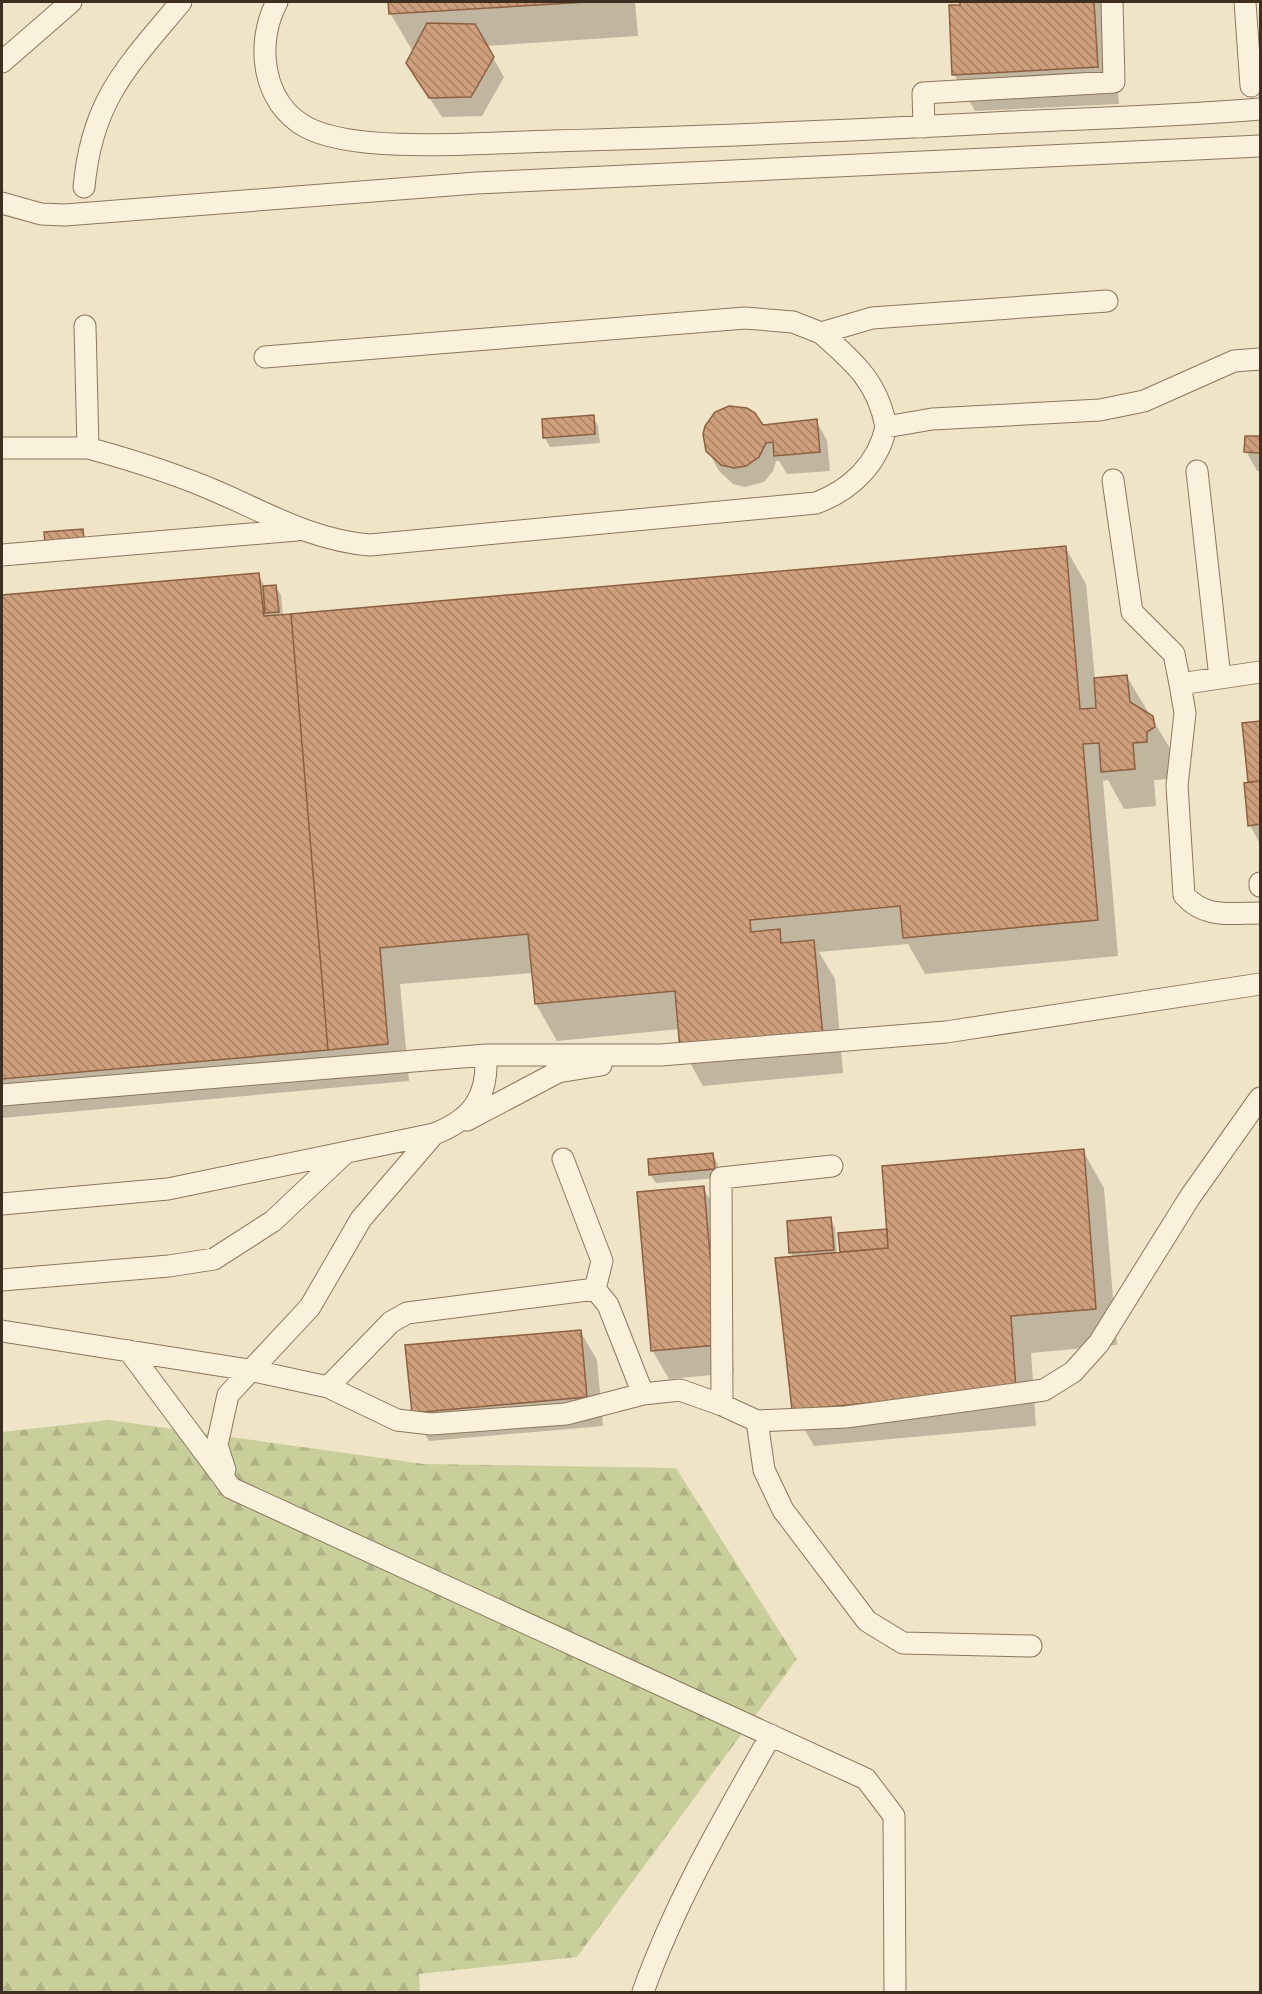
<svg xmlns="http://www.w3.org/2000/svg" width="1262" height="1994" viewBox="0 0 1262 1994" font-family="'IBM Plex Serif',serif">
<defs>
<pattern id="forest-firs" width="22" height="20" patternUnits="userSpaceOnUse" patternTransform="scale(1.5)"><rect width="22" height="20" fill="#c9cf9b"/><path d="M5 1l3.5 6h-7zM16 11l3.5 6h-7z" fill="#aeb285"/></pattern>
<pattern id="building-back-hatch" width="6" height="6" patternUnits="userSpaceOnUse" patternTransform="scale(1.5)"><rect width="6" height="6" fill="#cf9f7d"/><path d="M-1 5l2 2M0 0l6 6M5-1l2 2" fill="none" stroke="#a98266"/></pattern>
</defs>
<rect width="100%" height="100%" fill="#f0e4c8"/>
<path fill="url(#forest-firs)" d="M109 1420 424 1464 676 1468 797 1659 577 1957 419 1974 420 1992H2V1432Z"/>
<path fill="#0003" d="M390 2H635L638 36 486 46 504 77 482 116 442 117 419 82 415 50H412L390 13Z
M961 2H1112L1119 104 975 111 954 74Z
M593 416 598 426 600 443 550 447 545 438Z
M816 421 827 440 830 471 787 474 779 461H776L773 471 764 482 745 487 733 484 719 471 708 450 763 426Z
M1246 437 1260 438V471H1257L1246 451Z
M1065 547 1086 584 1095 679 1127 677 1174 755 1175 764 1167 770 1168 779 1154 780 1156 806 1124 809 1108 780 1103 781 1118 956 925 974 908 944 819 952 835 979 843 1073 703 1086 682 1049 680 1029 557 1041 536 1004 533 973 400 984 409 1081 2 1118V596L258 574 265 587 275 586 281 595 283 616Z
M1260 723V844L1250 825V784L1244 725Z
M1083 1151 1104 1188 1117 1345 1031 1353 1036 1426 814 1446 793 1409 794 1258 791 1253 830 1218 835 1228 837 1254H842L840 1234 886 1230Z
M712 1155 718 1164 719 1178 656 1183 650 1174Z
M703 1188 720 1216 734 1373 669 1379 652 1350Z
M580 1331 597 1360 603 1426 429 1441 413 1413Z"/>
<path fill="url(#building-back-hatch)" stroke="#8d5f41" stroke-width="1.5" d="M388 2H587L389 14Z
M960 2H1094L1098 67 952 75 949 5H960Z
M427 23 475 24 494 57 471 97 429 98 406 63Z
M729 406 747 408 755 413 763 425 817 419 820 452 774 456 773 442 766 443 759 457 746 466 734 468 721 465 706 451 703 434 705 426 715 412Z
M594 415 595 434 543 438 542 419Z
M1245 436H1260V465V453L1244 452Z
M83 529 84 539 45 543 44 532Z
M1066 546 1080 709 1096 708 1094 678 1127 675 1130 702 1153 716 1155 727 1147 732V742L1133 743 1135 769 1101 772 1099 743 1083 744 1098 920 903 938 900 906 750 920 751 932 780 929 781 943 814 940 823 1037 680 1050 675 991 535 1004 528 934 380 948 388 1044 328 1050 291 614Z
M259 573 264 616 291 614 328 1050 2 1079V595Z
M276 585 279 612 265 613 263 586Z
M1260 721V781L1248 782 1242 723Z
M1260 781V824L1248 826 1244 783Z
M1084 1149 1096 1309 1011 1316 1016 1390 792 1410 775 1258 888 1248 882 1166Z
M713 1153 715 1169 649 1175 648 1159Z
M704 1186 718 1345 651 1351 637 1192Z
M831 1217 834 1250 789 1253 787 1221Z
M887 1229 888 1248 840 1252 838 1233Z
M581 1330 587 1397 412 1413 405 1345Z"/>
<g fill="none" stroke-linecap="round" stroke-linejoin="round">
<defs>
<path id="lane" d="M277 2C255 43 262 103 306 127 357 155 492 142 553 141 706 137 859 130 1012 122 1095 118 1178 116 1260 109
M1245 2 1251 86
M2 62 71 2
M924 127 923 93 1114 82 1112 2
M84 187C92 99 128 66 181 2
M2 203 41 214 65 215 476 183 1260 146
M85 326 88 448C128 459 167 471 206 487 262 510 309 540 370 545L816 503C851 490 878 464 886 427L932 419 1100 410 1144 401 1234 361 1260 359
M265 357 745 318 793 322 821 333
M886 427C878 382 854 362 821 333L872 318 1107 301
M2 448H88
M1197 471 1220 678
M1113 480 1132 612 1174 654 1180 684 1260 672
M2 555 297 530
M1180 684 1185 713 1177 786 1184 895C1205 919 1231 913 1260 913
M1260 883V886
M2 1095 486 1055H661L946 1032 1260 984
M467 1120 558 1072 601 1065
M563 1159 602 1261 595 1289
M2 1204 168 1189 434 1134C473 1119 488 1097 486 1055
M2 1280 169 1266 214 1259 273 1221 344 1154
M2 1331 249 1370 328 1387 397 1420 431 1424 566 1414 643 1394 608 1305 595 1289 407 1313 391 1322 328 1387
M129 1351 231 1488 866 1779 894 1816 895 1992
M643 1394 680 1390 722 1405 757 1421 846 1417 1044 1390 1073 1372 1099 1343 1190 1197 1260 1098
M722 1405 721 1178 832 1166
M757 1421 764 1470 783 1510 867 1621 903 1643 1031 1646
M225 1470 217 1445 228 1395 310 1307 361 1219 434 1134
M643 1992C675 1902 724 1818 771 1735"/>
</defs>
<use href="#lane" stroke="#8d765c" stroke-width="23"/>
<use href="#lane" stroke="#faf1dc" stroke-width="21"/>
</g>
<rect width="1262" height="1994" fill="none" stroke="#3d2e20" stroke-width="6"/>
</svg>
